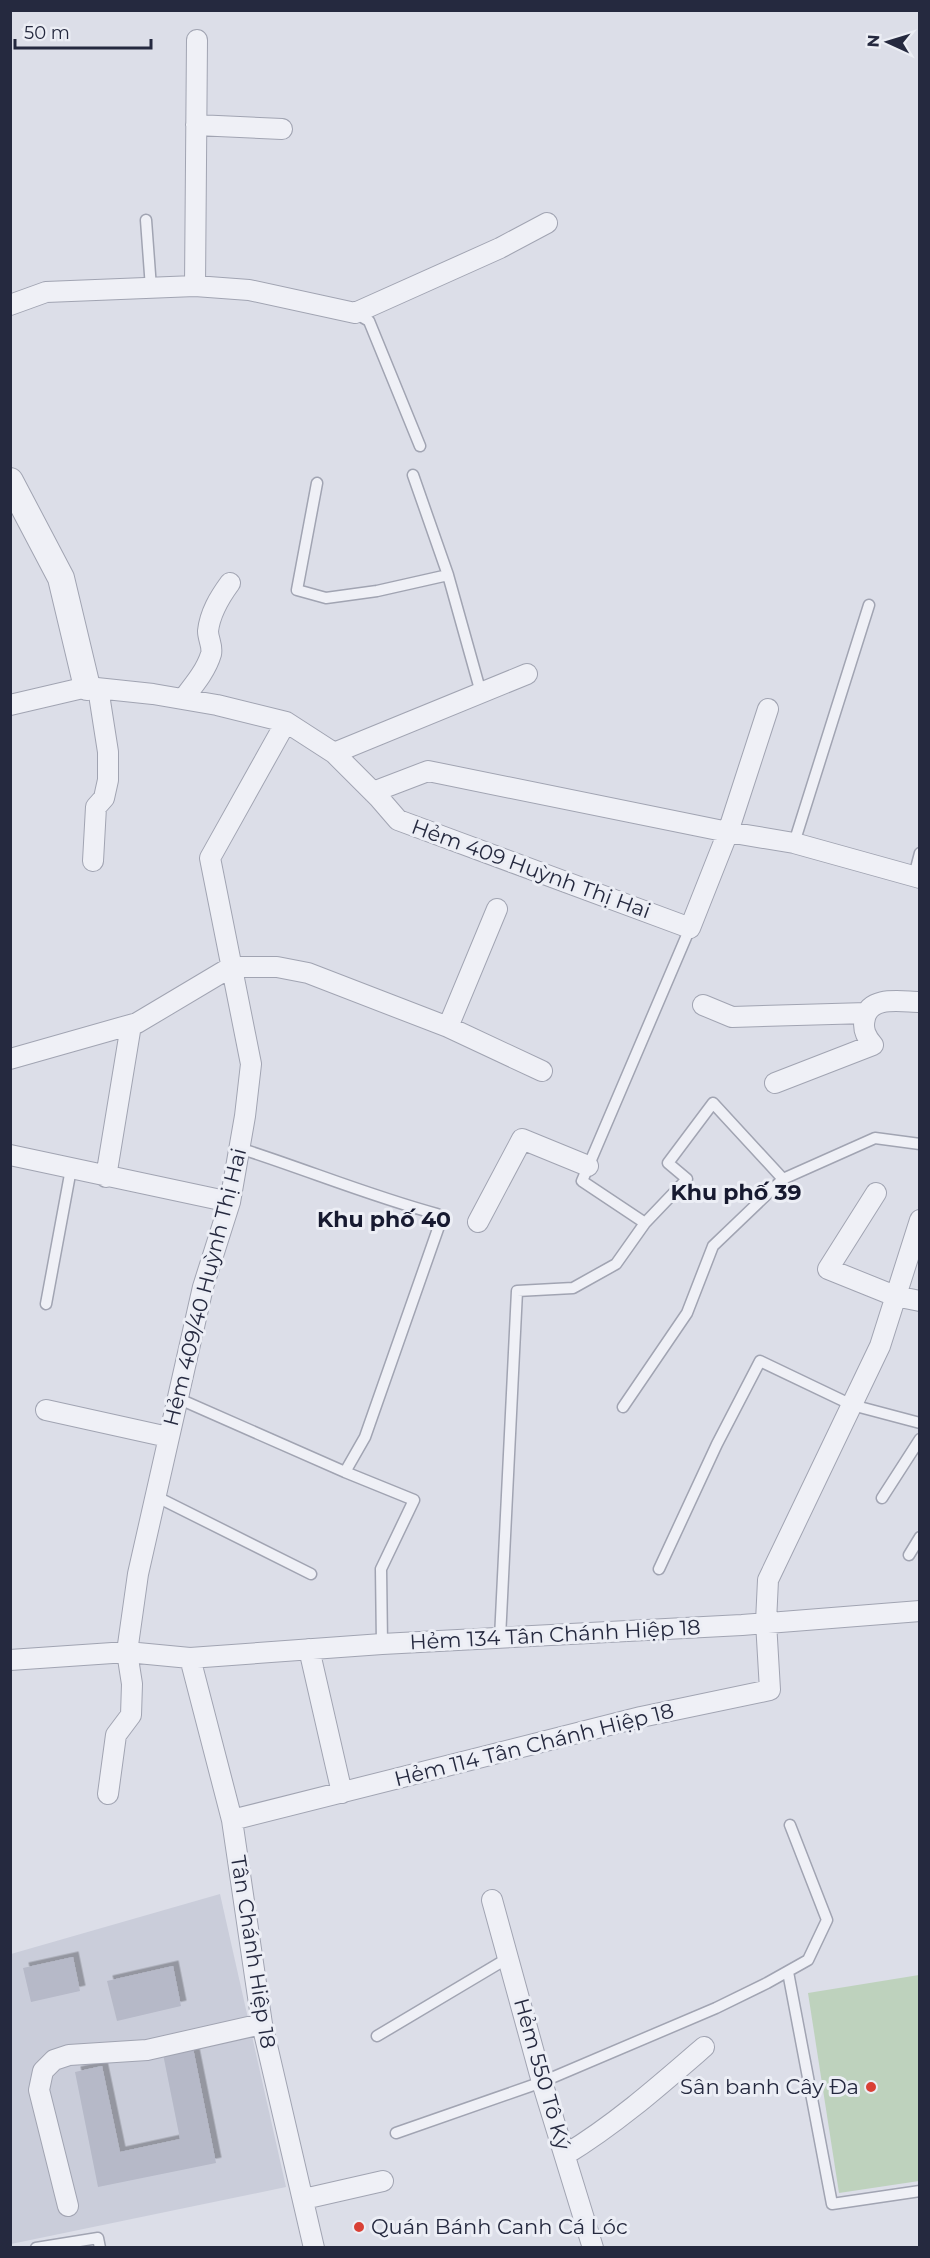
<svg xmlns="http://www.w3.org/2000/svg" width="930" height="2258" viewBox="0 0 930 2258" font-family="Montserrat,sans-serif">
<defs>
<filter id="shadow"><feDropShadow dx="5.5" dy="-5.5" stdDeviation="0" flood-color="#0004"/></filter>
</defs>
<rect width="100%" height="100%" fill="#dcdee8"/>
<path fill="#cacdda" d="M220 1894 286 2187 11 2244V1954Z"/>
<path fill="#bed2bd" d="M919 1975V2181L839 2193 808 1993Z"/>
<path fill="#b6b9c8" filter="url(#shadow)" d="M73 1957 80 1991 31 2002 23 1968Z
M173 1966 181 2006 117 2021 107 1981Z
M193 2048 216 2163 98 2187 75 2072 102 2066 120 2152 180 2139 163 2054Z"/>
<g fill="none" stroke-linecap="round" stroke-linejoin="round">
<defs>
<path id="service" d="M146 220 151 288
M355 313 369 321 420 446
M413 475 448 575 481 693
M317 483 297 590 326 598 377 591 448 575
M794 843 869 605
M914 876 920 853
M239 1148C305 1169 370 1196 437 1214L439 1226 365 1437 345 1472 414 1500 381 1569 382 1644
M645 1223 687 1179 668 1163 713 1103 783 1179
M46 1304 71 1169
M177 1398 345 1472
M623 1407 687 1313 713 1246 783 1179 875 1138 920 1144
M155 1496 311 1574
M882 1498 920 1439
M909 1555 920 1537
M659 1569 717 1444 760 1361 852 1405 920 1423
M500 1638 517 1291 573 1288 616 1264 645 1223 582 1181 690 928
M788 1972 832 2204 920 2191
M377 2036 508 1958
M396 2133 542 2082 716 2008 767 1983 808 1960 827 1920 790 1825
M36 2248 98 2238 100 2248"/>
<path id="minor" d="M196 125 282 129
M195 286 197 40
M10 305 46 292 195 286 249 290 355 313 500 248 547 223
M183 699C193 686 206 671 211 654 213 646 208 639 208 631 210 613 219 598 230 583
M10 705 87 687 153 694 217 705 286 722 334 753 379 798 398 820 690 928 728 832 794 843 920 878
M334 753 527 674
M373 792 428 771 728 832 768 709
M93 861 96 807 104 798 108 780V752L98 688
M703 1005 732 1017 867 1013
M448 1027 497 909
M10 1059 137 1023 231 967H277L308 973 448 1027 542 1071
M775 1083 873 1045C866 1037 862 1029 865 1018 870 995 902 1002 920 1002
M10 1155 230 1202
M106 1177 131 1025
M876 1193 828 1269 895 1296 920 1301
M478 1222 522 1139 588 1166
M46 1410 168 1437
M309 1649 342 1793
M190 1658 232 1820 262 2024 314 2248
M10 1660 127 1652 190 1658 382 1644 742 1625 920 1611
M108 1794 116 1735 131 1715 132 1684 127 1652 138 1574 203 1287 230 1202 245 1116 251 1064 210 858 286 722
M232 1820 641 1717 770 1690 766 1622 768 1580 880 1346 920 1220
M492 1900 542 2082 593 2248
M565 2155C616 2124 659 2086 704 2047
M304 2199 383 2181
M68 2206 39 2090 43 2071 54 2060 69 2055 147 2050 262 2024"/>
<path id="tertiary" d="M10 481 61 578 87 687"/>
</defs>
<use href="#service" stroke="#a1a4b2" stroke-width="13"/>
<use href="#minor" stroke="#a1a4b2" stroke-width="22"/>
<use href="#tertiary" stroke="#a1a4b2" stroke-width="28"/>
<use href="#service" stroke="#eff0f6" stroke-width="10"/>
<use href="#minor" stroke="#eff0f6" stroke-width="20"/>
<use href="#tertiary" stroke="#eff0f6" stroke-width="26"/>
</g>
<g fill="#d94035" stroke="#eceef5" stroke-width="2">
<circle cx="871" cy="2087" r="6"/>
<circle cx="359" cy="2227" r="6"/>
</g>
<g text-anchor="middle" stroke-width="6" stroke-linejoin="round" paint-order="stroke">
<g font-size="21" fill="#25293f" stroke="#eceef5">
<text transform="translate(531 869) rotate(20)" y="7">Hẻm 409 Huỳnh Thị Hai</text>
<text transform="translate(205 1287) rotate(-76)" y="7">Hẻm 409/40 Huỳnh Thị Hai</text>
<text transform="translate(555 1635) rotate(-3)" y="7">Hẻm 134 Tân Chánh Hiệp 18</text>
<text transform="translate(534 1745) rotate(-14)" y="7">Hẻm 114 Tân Chánh Hiệp 18</text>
<text transform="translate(253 1952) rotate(81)" y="7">Tân Chánh Hiệp 18</text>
<text transform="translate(542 2074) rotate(74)" y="7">Hẻm 550 Tô Ký</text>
</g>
<g font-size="21" fill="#25293f" stroke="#eceef5" text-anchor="end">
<text x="859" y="2094">Sân banh Cây Đa</text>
<text x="371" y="2234" text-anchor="start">Quán Bánh Canh Cá Lóc</text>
</g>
<g font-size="22" font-weight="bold" fill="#171a30" stroke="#eceef5">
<text x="736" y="1200">Khu phố 39</text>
<text x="384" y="1227">Khu phố 40</text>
</g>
</g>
<rect width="930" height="2258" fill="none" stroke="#25293f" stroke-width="24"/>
<g transform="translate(888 42) rotate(274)" stroke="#eceef5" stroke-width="4.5" paint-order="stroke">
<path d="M0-4.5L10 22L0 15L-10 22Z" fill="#25293f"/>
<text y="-9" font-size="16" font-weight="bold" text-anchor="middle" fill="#25293f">N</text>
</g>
<path d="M15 39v9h136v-9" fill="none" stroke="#25293f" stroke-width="3"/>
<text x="24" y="39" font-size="18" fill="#25293f" stroke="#eceef5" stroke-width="4.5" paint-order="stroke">50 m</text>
</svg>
